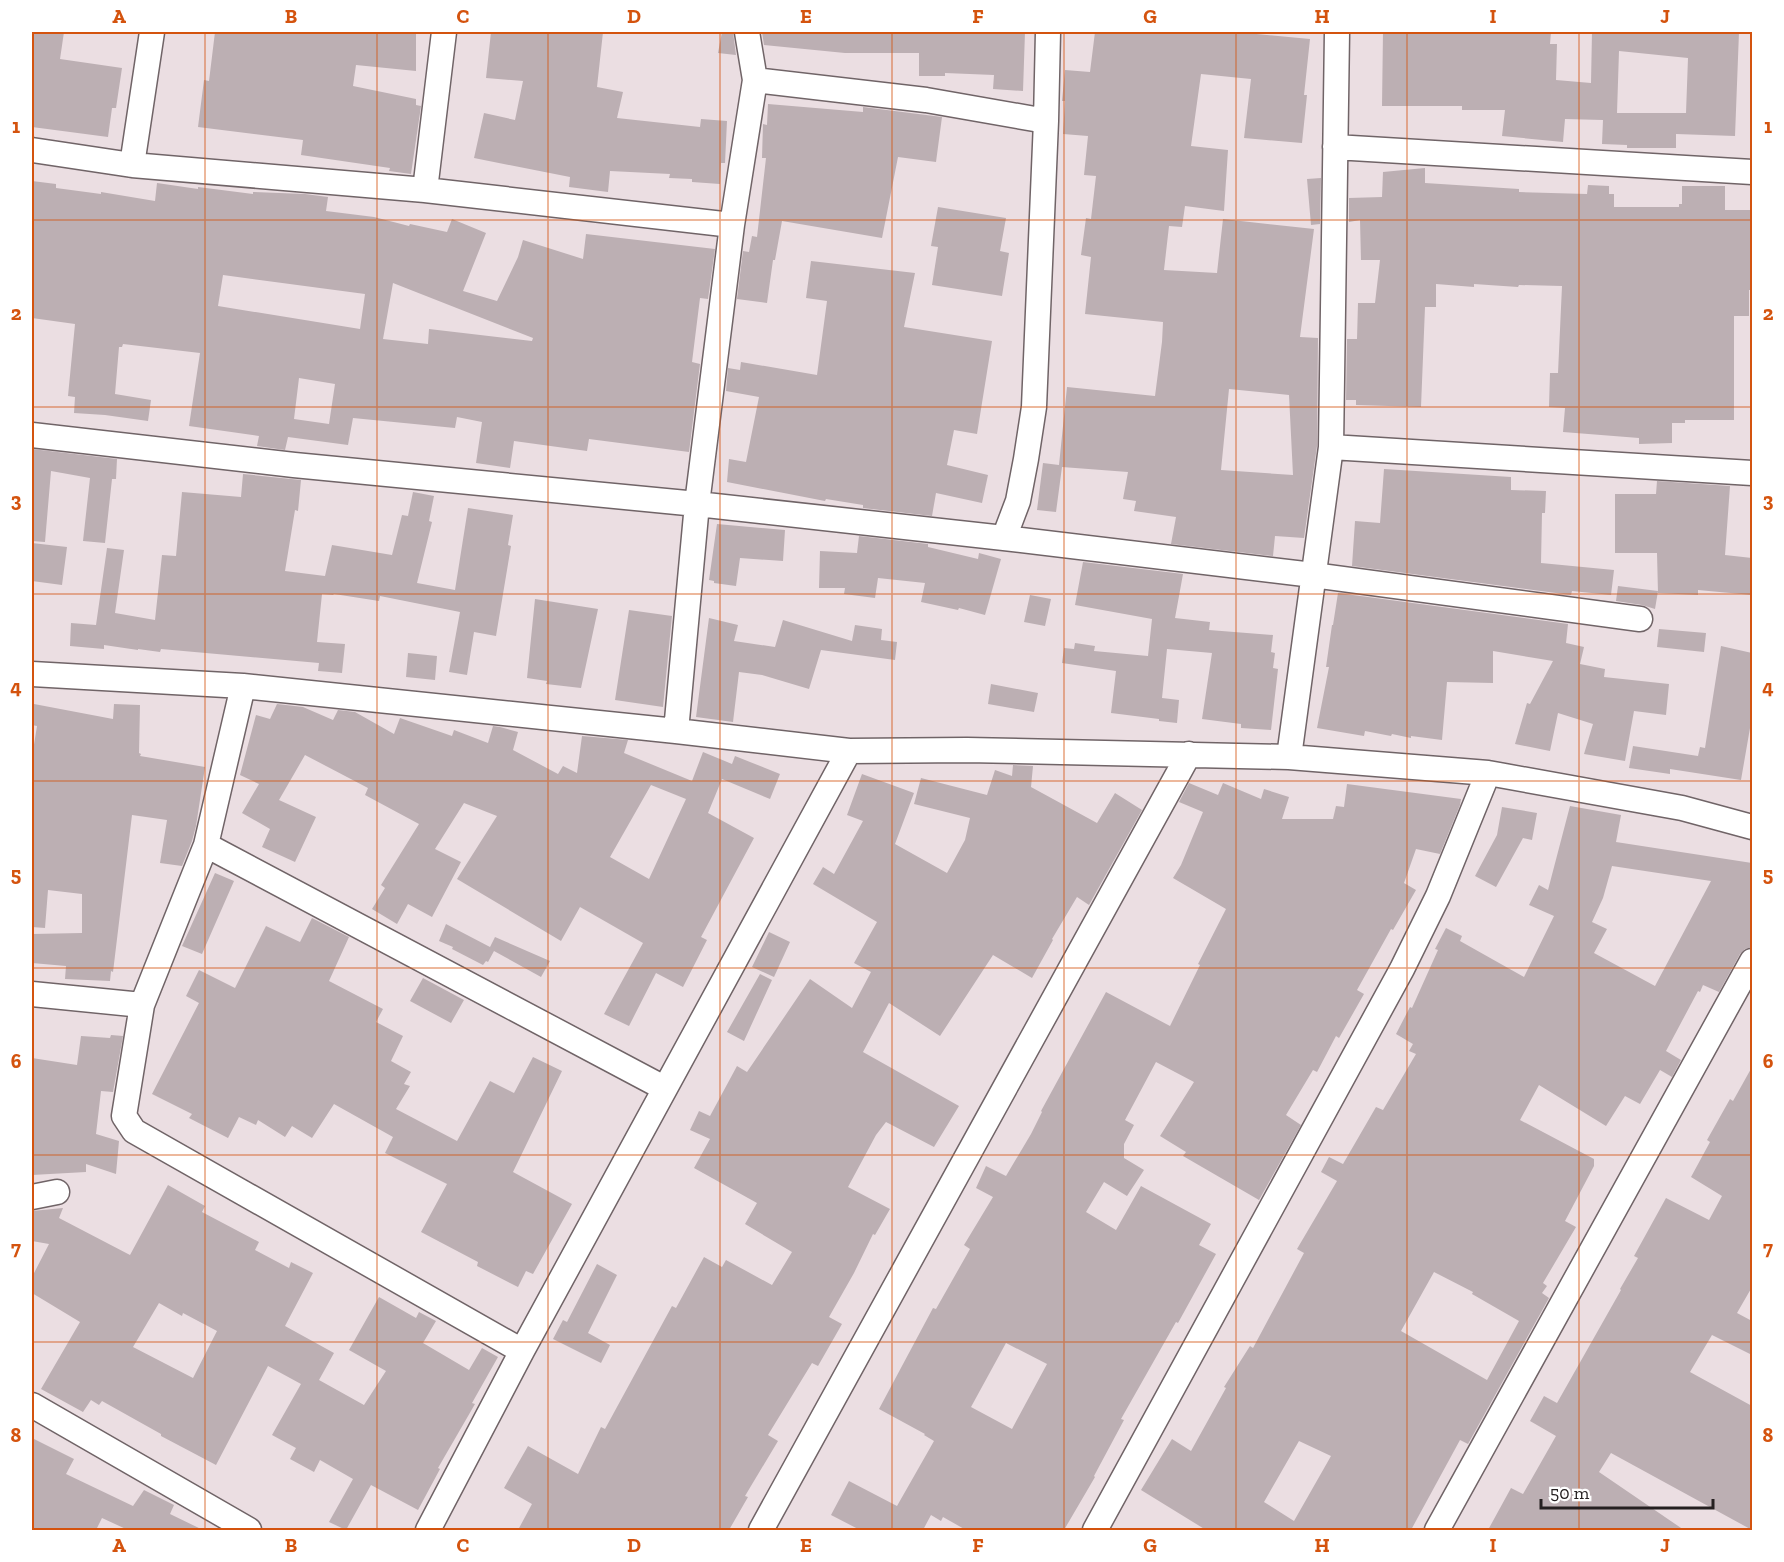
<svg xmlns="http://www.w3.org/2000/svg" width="1784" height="1562" viewBox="0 0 1784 1562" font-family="'Zilla Slab',serif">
<rect width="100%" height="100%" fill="#ebdee2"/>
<path fill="#bcafb3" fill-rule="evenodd" d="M32 32H64L60 59 122 68 116 108H112L108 137 32 127Z
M215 32H416V71L356 65 353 86 416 99V105L421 106 411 174 389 171 390 168 301 155 303 140 198 127 204 80 209 81Z
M491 32H603L597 87 623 92 617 118 700 127 701 119 727 121 725 163H721L720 184 692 182V179L669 178 670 174 610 171 608 192 569 187 570 177 474 158 484 113 515 120 523 81 486 78Z
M722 32H733L736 55 718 53Z
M762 32H1025L1023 91 993 89 994 75 945 73V76H919V53H845L764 45Z
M1095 32H1236L1310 39 1304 95H1307L1302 143 1244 138 1251 79 1201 74 1191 146 1228 150 1224 211 1185 206 1182 227 1169 226 1164 270 1217 273 1223 219 1314 229 1300 337 1318 338 1317 446 1304 538 1275 536 1273 556 1171 544 1176 517 1134 511 1136 501 1123 499 1128 472 1062 467 1056 512 1037 510 1043 463 1059 465 1067 387 1155 396 1162 342 1163 322 1085 314 1091 257 1081 255 1086 218 1091 219 1096 176 1084 175 1088 136 1063 134 1065 101H1062L1065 70 1090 72ZM1229 389 1289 395 1293 475 1221 470Z
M1383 32H1551L1550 44H1557L1556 80 1591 83 1592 32H1739L1735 136 1676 134V148H1627V145L1602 144 1603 120 1565 119 1563 142 1502 136 1505 110H1462V106H1382ZM1619 51 1688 58 1686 113H1617Z
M768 104 863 112V107L942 117 936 162 898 157 882 238 782 221 775 260H773L767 303 737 299 743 251 749 252 752 236 757 237 766 158H762L763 124 767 125Z
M1425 168V183L1519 189V192L1587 194 1588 185 1609 186V194H1614V207H1679V204H1682V186H1725V210H1752V290H1749V316H1734V420H1685V423H1672V443L1639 444V438L1563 432 1565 408 1549 407 1550 373H1558L1562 286 1519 285 1518 287 1474 284V287L1436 284V307H1425L1421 407 1356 405V400H1346L1347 339H1357L1358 303H1375L1380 260H1361L1360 220 1349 222V198L1382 197 1383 172Z
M1321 178 1320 224 1311 225 1307 179Z
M32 181 56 184V188L101 194V192L155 201 157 183 198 189V187L253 194V192L305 194 328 197 326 211 374 217 409 226 410 224 447 232 452 219 486 233 463 291 497 301 518 257 523 240 583 259 586 234 715 249 708 299 700 298 692 362 700 364 689 452 589 439 587 451 514 441 510 468 476 463 482 422 457 417 455 428 353 418 348 445 288 437 285 450 257 446 259 436 189 426 200 353 123 344 122 347H119L115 394 151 400 148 421 105 415 74 413 75 397 68 396 75 324 32 318ZM223 275 365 294 360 329 218 306ZM393 283 533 338 532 341 429 329 428 344 383 339ZM299 378 335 384 329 424 294 419Z
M938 207 1006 218 1000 251 1009 253 1002 296 932 285 938 247 931 246Z
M811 261 915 273 904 327 992 341 977 434 954 430 947 465 988 475 982 503 936 493 932 516 863 508V505L826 499 825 501 727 482 729 459 746 462 759 397 726 391 728 368 740 370 741 362 817 375 827 301 806 298Z
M32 449 117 459 116 479H112L105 543 83 541 90 478 51 471 45 542 32 541Z
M1384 469 1511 477V490L1546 491 1545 513H1542L1541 563 1614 570 1611 595 1572 591 1571 595 1352 566 1355 521 1380 523Z
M243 474 301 480 298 511 295 510 285 571 325 576 332 545 392 555 402 515 408 516 413 492 434 496 429 521 432 522 417 583 455 590 468 508 513 515 508 545 511 546 496 636 474 632 467 675 449 672 460 612 380 596 379 601 334 594 333 595 322 594 317 642 345 644 342 673 318 671 319 663 161 649 160 652 138 649V650L104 645V649L70 646 71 623 96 625 107 548 124 550 115 613 155 620 162 555 176 556 182 492 241 497Z
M1657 481 1730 486 1725 555 1752 558V595L1698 590V595L1658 593 1657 553H1615V494H1656Z
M717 524 785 530 783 561 740 558 736 586 714 583V581L709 580Z
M859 536 928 544V547L978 559 979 553 1001 559 985 615 959 608 958 610 921 602 925 583 878 578 875 598 844 594 845 588H819L820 551 857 553Z
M32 543 67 547 62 585 32 581Z
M1083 562 1183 574 1175 618 1210 622 1209 630 1273 635 1271 652 1275 653 1273 668 1278 669 1271 730 1241 728V724L1202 719 1212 653 1167 649 1162 698 1179 700 1177 723 1159 721V719L1111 713 1116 671 1062 663 1064 648 1074 649 1075 643 1095 646 1094 651 1148 656 1152 619 1075 605Z
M1618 586 1658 591 1655 609 1642 605 1616 601Z
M1338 593 1568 624 1566 643 1584 647 1580 664 1605 669 1604 677 1669 684 1666 715 1634 711 1625 761 1584 754 1593 724 1558 713 1550 751 1515 744 1527 703 1530 704 1553 661 1493 651V683L1447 682 1442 740 1411 736V738L1392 734 1391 736 1365 731 1364 736 1317 728 1329 667H1326L1332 625H1333Z
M1030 595 1051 599 1045 626 1024 622Z
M535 599 598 609 581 688 546 684 547 681 527 678Z
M629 610 672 616 663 707 615 700Z
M709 618 738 625 734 641 775 647 783 620 852 641 855 625 882 629 881 640 897 642 895 660 821 650 809 689 762 675 739 672 733 722 696 717Z
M1659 629 1706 633 1704 652 1657 647Z
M1721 646 1752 653V728H1750L1741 780 1670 769V774L1629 768 1633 746 1698 756 1700 747 1705 748Z
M408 653 437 656 435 680 406 677Z
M991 684 1038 693 1034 712 988 704Z
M34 704 113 719 114 704 140 705 139 753 141 754 140 756 205 767 196 826 192 841 182 866 160 863 167 820 132 815 113 972 111 971 110 981 65 979 66 966 32 963V934L82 933V894L48 890 45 928 32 927V757L37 726 32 725Z
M277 704 303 707 333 720 338 710 355 712 394 734 400 718 452 736 454 730 488 743 493 726 500 727 518 732 513 750 558 774 563 766 577 773 582 736 628 740 624 753 692 781 703 752 732 764 735 756 780 774 770 799 722 779 708 813 754 838 701 937 707 940 683 987 656 973 629 1026 604 1014 643 943 580 907 561 941 457 879 497 816 464 803 435 849 461 862 432 917 408 904 397 924 372 909 385 888 381 885 419 824 365 795 368 788 305 755 279 800 316 817 295 862 262 847 270 829 242 813 259 784 240 775 256 715 270 719ZM651 785 686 799 649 879 610 857Z
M1013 765 1033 766 1031 787 1097 823 1115 793 1142 810 1089 905 1077 897 1052 939 1053 940 1032 978 993 955 940 1036 889 1003 863 1052 959 1106 934 1147 886 1122 876 1135 848 1187 890 1209 875 1235 873 1234 854 1273 829 1317 842 1324 818 1366 812 1363 768 1435 778 1441 745 1496 748 1497 729 1530H518L532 1504 504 1488 528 1446 578 1474 601 1427 605 1429 672 1306 676 1308 704 1257 722 1267 726 1260 772 1285 792 1252 745 1224 757 1203 694 1168 710 1139 690 1130 699 1111 710 1116 737 1066 747 1072 810 979 852 1008 871 972 854 963 877 922 813 884 823 867 834 874 863 821 847 815 862 774 914 793 895 844 947 873 965 840 970 818 914 804 921 778 987 795 995 770 1012 776Z
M1189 783 1218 795 1223 783 1261 799 1264 789 1289 797 1282 819H1333L1336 806 1344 807 1347 784 1461 799 1460 805 1440 854 1416 849 1404 883 1416 890 1393 930 1391 929 1357 990 1364 994 1339 1038 1336 1036 1317 1072 1313 1070 1286 1115 1301 1125 1259 1200 1183 1156 1186 1152 1160 1136 1194 1082 1156 1062 1125 1120 1134 1125 1124 1144V1158L1144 1170 1127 1196 1104 1182 1086 1212 1116 1230 1141 1186 1211 1224 1199 1245 1216 1254 1178 1323 1176 1322 1121 1419 1124 1420 1094 1476 1095 1477 1064 1530H966L943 1517 941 1521 931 1515 923 1530H860L831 1515 849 1481 897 1506 934 1441 924 1435 925 1434 879 1409 933 1308 936 1309 970 1249 964 1245 993 1197 976 1188 986 1166 1006 1176 1031 1134 1042 1112 1041 1111 1106 992 1170 1026 1200 965 1198 964 1226 909 1173 878 1181 865 1203 812 1179 802ZM1006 1343 1047 1364 1012 1429 971 1407Z
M1570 806 1621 815 1616 842 1752 863V947L1745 949 1740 954 1719 992 1703 985 1700 992 1698 991 1666 1051 1681 1060 1672 1077 1660 1070 1640 1104 1625 1096 1606 1126 1539 1085 1520 1120 1594 1159V1166L1565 1221 1576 1227 1543 1283 1547 1286 1542 1293 1549 1298 1468 1444 1460 1440 1411 1530H1206L1141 1490 1172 1439 1191 1451 1226 1388 1224 1387 1250 1346 1253 1348 1304 1253 1297 1249 1337 1181 1321 1172 1329 1157 1343 1164 1376 1107 1383 1110 1416 1054 1409 1051 1413 1044 1396 1034 1410 1007 1412 1008 1438 950 1435 949 1446 928 1462 936 1460 941 1524 977 1554 916 1529 905 1539 885 1548 890ZM1612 866 1711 881 1655 986 1594 953 1607 929 1592 922 1603 898ZM1434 1272 1473 1292 1472 1294 1519 1321 1487 1380 1401 1331ZM1299 1441 1331 1456 1294 1521 1264 1502Z
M1502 807 1537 813 1532 840 1523 838 1496 887 1475 876 1497 835Z
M215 873 234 881 202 954 182 946Z
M312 918 349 937 329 981 383 1009 376 1022 403 1036 391 1061 411 1072 404 1084 410 1086 396 1109 457 1141 490 1081 514 1093 533 1057 562 1071 513 1172 572 1204 533 1274 526 1271 518 1287 477 1266 478 1262 421 1232 447 1184 385 1153 393 1137 334 1104 312 1138 292 1126 285 1137 258 1120 256 1125 239 1117 228 1138 189 1118 192 1114 152 1094 199 1003 186 996 199 970 235 988 266 926 300 942Z
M446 924 490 947 495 937 550 961 541 977 494 951 488 962 486 961 483 965 452 949 453 947 439 941Z
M769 932 790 942 774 977 752 967Z
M760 974 772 980 744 1041 727 1032Z
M423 978 464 1000 451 1023 410 1001Z
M111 1035 123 1036 113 1092 101 1091 96 1134 119 1141 116 1174 86 1164V1172L32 1175V1058L77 1065 81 1036 110 1038Z
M1752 1067V1287L1737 1313 1752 1321V1355L1712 1335 1690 1372 1752 1406V1530L1611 1453 1599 1472 1684 1530H1488L1511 1488 1523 1494 1556 1436 1530 1421 1544 1396 1557 1403 1621 1290 1620 1289 1638 1258 1634 1256 1666 1198 1709 1220 1722 1196 1691 1177 1710 1142 1707 1140 1730 1099 1733 1101Z
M168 1185 205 1206 202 1212 259 1242 255 1250 289 1268 291 1262 313 1273 285 1326 334 1353 319 1380 364 1405 386 1371 349 1350 379 1297 416 1318 419 1312 436 1321 423 1343 469 1370 482 1348 498 1357 472 1403 475 1404 438 1468 440 1469 418 1510 371 1485 346 1530 329 1522 353 1479 320 1460 314 1472 290 1459 296 1448 272 1435 301 1384 268 1366 216 1465 161 1436V1434L102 1401 99 1405 91 1400 83 1412 41 1389 80 1322 32 1293V1277L49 1244 32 1241V1211L63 1208 59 1218 130 1255ZM159 1303 182 1316 183 1313 217 1331 193 1378 133 1347Z
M597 1264 617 1275 588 1333 610 1345 601 1363 553 1339 563 1320 567 1322Z
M32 1438 74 1459 66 1474 133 1506 144 1490 174 1505 170 1514 203 1530H128L102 1518 96 1530H32Z"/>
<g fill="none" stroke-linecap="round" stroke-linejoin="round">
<defs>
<path id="minor" d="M755 80 926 100 1046 121
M1335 147 1752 172
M32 150 132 165 425 190 732 225
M132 165 152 32
M425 190 444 32
M32 435 294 465 697 504 1004 538 1313 575 1640 619
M1331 447 1752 473
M1004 538 1018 501 1026 459 1034 407 1046 121 1048 32
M32 674 243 686 676 731 849 751 967 750 1289 757 1488 773 1682 808 1752 827
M243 686 206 845 142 1005 124 1116 134 1131 522 1351
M676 731 697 504 732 225 755 80 747 32
M1289 757 1331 447 1337 32
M206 845 664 1088
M32 994 142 1005
M32 1197 57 1192
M32 1405 249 1530
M428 1530 522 1351 849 751
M761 1530 1189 754
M1095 1530 1402 969 1438 896 1488 773
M1437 1530 1752 961"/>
</defs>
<use href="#minor" stroke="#706467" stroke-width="27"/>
<use href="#minor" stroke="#fff" stroke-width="24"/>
</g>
<path fill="none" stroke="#d4530e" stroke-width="1.5" stroke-opacity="0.55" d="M205 32V1530M377 32V1530M548 32V1530M720 32V1530M892 32V1530M1064 32V1530M1236 32V1530M1407 32V1530M1579 32V1530M32 220H1752M32 407H1752M32 594H1752M32 781H1752M32 968H1752M32 1155H1752M32 1342H1752"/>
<rect width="1784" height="1562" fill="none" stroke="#ffffff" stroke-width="66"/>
<path d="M1541 1499v9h172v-9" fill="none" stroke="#252021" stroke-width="3"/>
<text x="1550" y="1499" font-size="18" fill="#252021" stroke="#ffffff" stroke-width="4.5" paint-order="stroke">50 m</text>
<rect x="33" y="33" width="1718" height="1496" fill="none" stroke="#d4530e" stroke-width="2"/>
<g font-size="20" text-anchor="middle" font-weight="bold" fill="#d4530e">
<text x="119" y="23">A</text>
<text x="291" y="23">B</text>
<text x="463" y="23">C</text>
<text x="634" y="23">D</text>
<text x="806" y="23">E</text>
<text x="978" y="23">F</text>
<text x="1150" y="23">G</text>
<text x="1322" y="23">H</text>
<text x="1493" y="23">I</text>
<text x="1665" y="23">J</text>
<text x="16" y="133">1</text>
<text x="1768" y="133">1</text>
<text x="16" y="320">2</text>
<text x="1768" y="320">2</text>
<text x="16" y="507">3</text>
<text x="1768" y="507">3</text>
<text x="16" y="694">4</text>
<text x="1768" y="694">4</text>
<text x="16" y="881">5</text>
<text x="1768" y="881">5</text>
<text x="16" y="1068">6</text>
<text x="1768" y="1068">6</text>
<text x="16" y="1255">7</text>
<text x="1768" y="1255">7</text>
<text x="16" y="1442">8</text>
<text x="1768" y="1442">8</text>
<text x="119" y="1552">A</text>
<text x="291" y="1552">B</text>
<text x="463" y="1552">C</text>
<text x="634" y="1552">D</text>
<text x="806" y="1552">E</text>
<text x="978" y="1552">F</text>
<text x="1150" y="1552">G</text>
<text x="1322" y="1552">H</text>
<text x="1493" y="1552">I</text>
<text x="1665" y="1552">J</text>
</g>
</svg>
